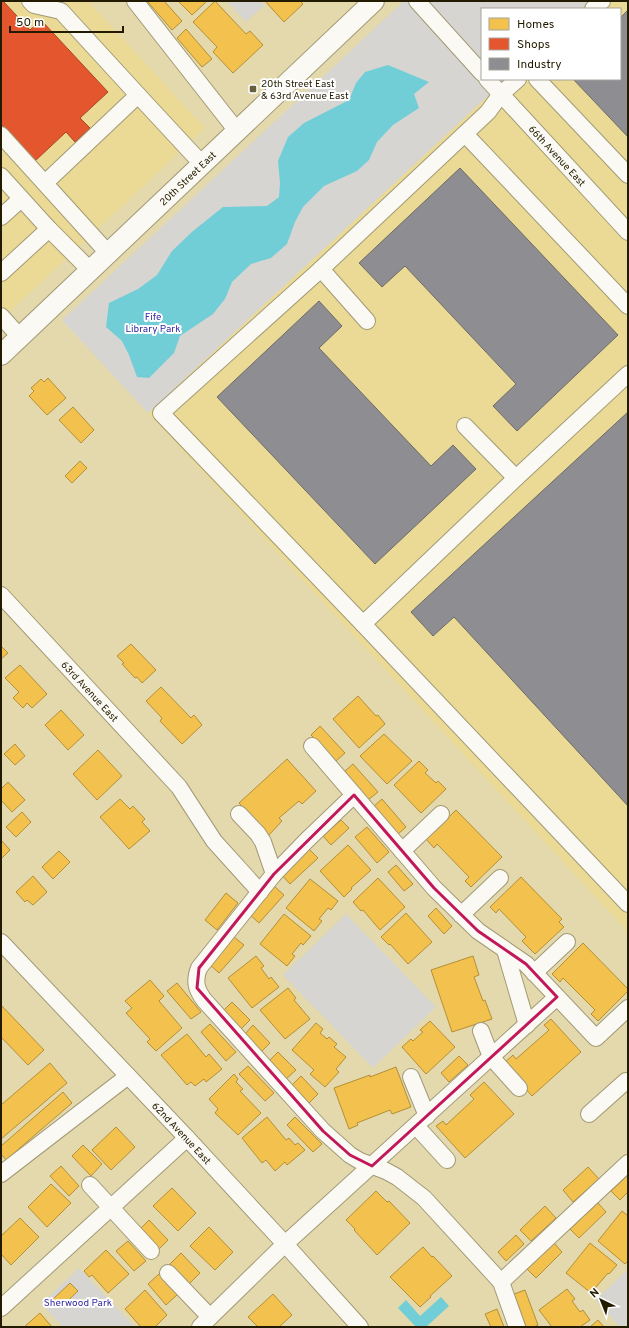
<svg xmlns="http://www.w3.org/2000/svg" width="629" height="1328" viewBox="0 0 629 1328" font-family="Overpass,sans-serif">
<rect width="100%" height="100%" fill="#e3d9ac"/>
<path fill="#eada95" d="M1 1H88L205 128 1 320Z
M590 1H628V932L148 413 506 79H620V9H581Z"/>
<path fill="#d6d5d2" d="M227 1H260L264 5 246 22Z
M404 1H590L581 9H482V79H506L148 413 62 320Z
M346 914 436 1007 373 1068 283 975Z
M79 1268 135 1327H63L41 1304Z
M628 1269V1327H620L596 1300Z"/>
<path fill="#71ced7" d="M388 65 429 82 414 94 419 108 393 125 377 142 369 160 357 171 324 186 303 207 295 222 287 244 271 258 251 264 232 282 225 299 213 314 180 336 174 353 149 378 137 377 129 355 122 341 106 327 109 303 138 289 157 275 172 251 193 231 223 207 267 206 279 197 280 183 278 161 288 137 304 123 349 100 356 83 365 72Z
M441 1297 449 1306 426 1327H416L398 1308 406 1300 420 1316Z"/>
<path fill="#f2c14e" stroke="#b48f37" d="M147 1H164L182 21 172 30Z
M178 1H205L206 2 192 15Z
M215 1 246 34 250 31 263 45 233 73 213 52 217 47 193 22Z
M265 1H300L303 4 284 22Z
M186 29 212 59 202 67 177 38Z
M48 378 66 398 47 415 29 396 34 391 31 388 41 379 44 382Z
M73 407 94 430 81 443 59 420Z
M80 461 87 468 72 483 65 476Z
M131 644 156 670 142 683 137 677 135 678 122 664 124 663 117 656Z
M1 646 8 653 1 659Z
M20 665 47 694 32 708 27 703 23 708 13 698 19 692 5 678Z
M161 687 191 718 194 715 202 725 182 744 160 721 162 718 146 701Z
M358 696 376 716 378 715 385 724 359 748 333 719Z
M61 710 84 735 68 750 45 725Z
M320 726 345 753 336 761 311 735Z
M384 734 412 761 387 784 360 756Z
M15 744 25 756 15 765 4 754Z
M98 750 122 776 97 800 73 774Z
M287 759 316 791 302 804 299 801 279 818 282 821 269 835 239 803Z
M419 761 428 770 425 773 436 783 438 781 446 789 421 813 394 785Z
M353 764 378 792 368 800 344 772Z
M8 782 25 800 12 812 1 800V789Z
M120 799 130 809 133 806 145 819 142 822 150 831 129 849 100 817Z
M382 799 406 827 397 835 373 807Z
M456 810 502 857 471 887 465 881 469 877 437 844 434 848 426 839Z
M22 812 31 822 16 837 6 827Z
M341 820 349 828 331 845 323 836Z
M367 827 389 852 377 863 355 837Z
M1 840 10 850 1 859Z
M348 845 371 870 351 888 352 889 344 897 320 871Z
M309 849 318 858 290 884 281 874Z
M59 851 70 862 53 879 42 867Z
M396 865 413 884 404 891 388 872Z
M33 876 47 892 33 905 27 900 25 902 16 892Z
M521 877 562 919 559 922 564 927 535 954 522 941 526 937 499 909 496 913 490 907Z
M378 878 405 907 380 930 363 910 361 911 353 902Z
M310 879 338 901 331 910 328 908 319 919 322 921 314 931 286 908Z
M274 886 284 895 259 923 249 914Z
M226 893 238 903 217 930 205 920Z
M436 908 452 926 444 934 428 916Z
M406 913 432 942 408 964 390 944 389 945 381 937Z
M284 914 311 936 303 945 301 943 292 954 295 956 287 966 260 944Z
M234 937 244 945 219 973 209 964Z
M583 943 628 989V991L598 1021 591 1014 595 1010 563 978 560 982 552 974Z
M256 956 264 966 261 968 269 979 271 977 279 987 252 1008 228 978Z
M473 956 479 975 474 977 483 1001 485 1000 492 1019 452 1032 431 970Z
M150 980 164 996 159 1001 182 1028 156 1051 147 1042 150 1039 126 1013 132 1008 125 1001Z
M177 983 201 1012 191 1019 167 991Z
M288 988 296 998 294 1000 310 1019 285 1039 260 1010Z
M232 1002 250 1020 241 1029 223 1011Z
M1 1005 44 1050 28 1065 1 1037Z
M551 1019 581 1052 532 1096 503 1064 513 1055 516 1059 549 1030 544 1025Z
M430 1021 455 1047 426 1074 402 1047 411 1039 413 1041 423 1032 420 1030Z
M316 1023 323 1029 320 1033 327 1039 329 1037 337 1044 334 1047 346 1057 336 1069 339 1072 325 1087 310 1074 314 1070 292 1050Z
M210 1024 236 1052 226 1061 201 1032Z
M253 1025 270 1043 261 1052 245 1034Z
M187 1034 206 1057 209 1054 222 1069 206 1082 204 1079 195 1086 191 1082 187 1085 161 1055Z
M278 1052 296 1070 286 1079 269 1061Z
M459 1056 468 1065 449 1082 441 1073Z
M50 1063 67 1083 1 1139V1105Z
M248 1066 274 1093 265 1101 239 1074Z
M396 1067 411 1107 392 1114 390 1110 357 1123 358 1125 349 1129 334 1088 370 1075V1077Z
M234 1074 238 1079 236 1082 243 1089 240 1091 261 1113 238 1135 215 1113 218 1109 209 1099Z
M301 1076 318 1094 309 1103 292 1085Z
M484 1082 514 1114 465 1158 436 1126 443 1121 446 1125 474 1099 470 1095Z
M63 1092 72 1103 6 1160 1 1154V1146Z
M267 1117 286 1140 289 1138 295 1145 298 1143 305 1150 287 1165 285 1162 275 1171 266 1160 262 1163 242 1138Z
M295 1117 322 1144 313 1152 287 1125Z
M116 1127 135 1147 111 1170 92 1150Z
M83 1145 102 1164 91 1176 72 1156Z
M61 1166 79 1186 69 1196 50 1176Z
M588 1167 599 1179 573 1202 563 1190Z
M628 1175V1192L620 1200 611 1191Z
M51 1184 71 1203 47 1227 28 1207Z
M172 1188 196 1213 178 1231 153 1206Z
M376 1191 387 1202 389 1201 410 1223 377 1255 354 1230 355 1229 346 1220Z
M598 1203 606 1212 579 1238 570 1229Z
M545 1206 556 1218 531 1241 520 1230Z
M622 1211 628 1216V1261L625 1264 598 1241Z
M20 1218 39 1237 11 1265 1 1254V1236Z
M149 1220 168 1240 157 1251 138 1231Z
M209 1227 233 1252 215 1270 190 1246Z
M516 1235 524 1244 506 1261 498 1252Z
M128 1241 146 1261 134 1271 116 1251Z
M554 1243 562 1252 536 1278 527 1269Z
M590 1243 617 1265 609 1274 608 1273 591 1293 566 1273Z
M423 1247 432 1257 433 1256 452 1276 430 1296 431 1297 420 1307 390 1277Z
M106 1250 129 1274 108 1293 92 1275 89 1277 84 1271Z
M181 1253 200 1273 189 1284 170 1264Z
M159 1274 178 1294 166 1305 148 1284Z
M70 1283 78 1291 60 1308 52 1300Z
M567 1289 575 1299 572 1301 580 1312 583 1310 590 1320 580 1327H552L539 1310Z
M145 1290 167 1315 155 1327H141L125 1309Z
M525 1290 538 1325 534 1327H526L514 1294Z
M273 1294 292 1315 279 1327H258L248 1317Z
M497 1309 504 1327H491L485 1314Z
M40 1313 52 1327H24Z
M598 1320 604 1327H590Z"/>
<path fill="#e4572e" stroke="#aa4520" d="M1 1H3L30 30 41 20 108 92 80 118 90 128 75 142 66 132 35 161 1 124Z"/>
<path fill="#8d8d92" stroke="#6d6b66" d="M628 10V137L573 79H620V18Z
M460 168 618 335 517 431 493 406 516 384 405 266 382 287 359 263Z
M319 301 342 326 319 348 431 466 453 445 476 469 375 564 217 397Z
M628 412V806L454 617 433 636 411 612Z"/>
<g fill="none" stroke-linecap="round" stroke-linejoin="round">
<defs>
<g id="minor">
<path d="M30 1 34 5 61 11 138 95 45 183"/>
<path d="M135 1 237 131"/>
<path d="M417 1 482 73"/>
<path d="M593 9 602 1"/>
<path id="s1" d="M487 79 628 232"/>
<path d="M518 79 501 94 488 112 321 269 161 413 363 624 628 904"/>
<path d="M537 79 628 175"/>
<path d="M138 95 202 164"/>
<path d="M465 134 628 306"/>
<path d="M1 135 108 253"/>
<path d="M1 176 49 229 90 270"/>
<path d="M1 217 21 199"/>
<path d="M321 269 367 321"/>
<path d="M1 273 49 229"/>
<path d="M1 316 20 337"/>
<path d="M465 426 516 478"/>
<path id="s2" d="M1 595 179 787 214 841 260 892"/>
<path d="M363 624 516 478 628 374"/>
<path d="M312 746 434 888 478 931 526 964 596 1038 628 1008"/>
<path d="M354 795 307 840 274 874 199 968C194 981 196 989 204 1000L323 1131 350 1155 360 1161 386 1171 397 1177 424 1198 501 1282 517 1327"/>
<path d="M239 814 258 834 263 842 274 874"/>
<path d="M402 851 441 814"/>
<path d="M461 915 500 878"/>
<path id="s3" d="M1 942 187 1138 285 1244 360 1327"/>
<path d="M505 950 527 1025"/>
<path d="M534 973 567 942"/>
<path d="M481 1031 491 1057 519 1088"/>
<path d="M411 1077 427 1116"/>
<path d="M589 1114 626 1081 628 1083"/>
<path d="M416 1126 447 1160"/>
<path d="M1 1174 128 1076"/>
<path d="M90 1185 151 1251"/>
<path d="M168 1273 210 1317"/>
<path d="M501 1282 628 1163"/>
<path d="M1 1308 187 1138"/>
<path d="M200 1327 285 1244 557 997"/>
</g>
<g id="major">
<path id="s4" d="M1 355 374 1"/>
</g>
</defs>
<use href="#minor" stroke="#a29a76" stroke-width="18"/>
<use href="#major" stroke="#a29a76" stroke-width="22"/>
<use href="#minor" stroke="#fbf9f3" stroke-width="16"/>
<use href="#major" stroke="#fbf9f3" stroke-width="20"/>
</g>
<path fill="none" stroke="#c2185b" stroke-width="3" stroke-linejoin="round" d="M354 795 434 888 478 931 526 964 557 997 372 1166 350 1155 323 1131 197 988 199 968 274 874Z"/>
<rect fill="#665e3c" stroke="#fff" stroke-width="1.5" x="249" y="85" width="8" height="8" rx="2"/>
<g text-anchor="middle" stroke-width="4" stroke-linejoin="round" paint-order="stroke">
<g font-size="10" fill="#221b00" stroke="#fff" text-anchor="start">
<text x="261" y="87">20th Street East<tspan x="261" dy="12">&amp; 63rd Avenue East</tspan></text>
</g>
<g font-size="10" fill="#221b00" stroke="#fff">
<text dy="4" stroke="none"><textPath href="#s1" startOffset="104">66th Avenue East</textPath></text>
<text dy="4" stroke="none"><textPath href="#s4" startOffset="257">20th Street East</textPath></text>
<text dy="4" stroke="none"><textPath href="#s2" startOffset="131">63rd Avenue East</textPath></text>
<text dy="4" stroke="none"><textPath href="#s3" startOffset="263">62nd Avenue East</textPath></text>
</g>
<g font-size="10" fill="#342ba3" stroke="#fff">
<text x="153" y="320">Fife<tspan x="153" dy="12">Library Park</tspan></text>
<text x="78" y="1306">Sherwood Park</text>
</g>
</g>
<rect width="629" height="1328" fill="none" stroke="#221b00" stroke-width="4"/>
<rect x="481" y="8" width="140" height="72" fill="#ffffff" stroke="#a7a499"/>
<rect x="489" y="18" width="20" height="12" fill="#f2c14e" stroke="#a7a499"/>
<text x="517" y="28" font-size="12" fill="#221b00">Homes</text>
<rect x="489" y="38" width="20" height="12" fill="#e4572e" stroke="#a7a499"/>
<text x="517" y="48" font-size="12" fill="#221b00">Shops</text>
<rect x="489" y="58" width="20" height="12" fill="#8d8d92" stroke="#a7a499"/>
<text x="517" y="68" font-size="12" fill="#221b00">Industry</text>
<g transform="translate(601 1300) rotate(317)" stroke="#ffffff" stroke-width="3" paint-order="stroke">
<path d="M0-3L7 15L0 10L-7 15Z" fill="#221b00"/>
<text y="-6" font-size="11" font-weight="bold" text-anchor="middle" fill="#221b00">N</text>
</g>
<path d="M10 26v6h113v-6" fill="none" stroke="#221b00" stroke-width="2"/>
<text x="16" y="26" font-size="12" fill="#221b00" stroke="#ffffff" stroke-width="3" paint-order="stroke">50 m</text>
</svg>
